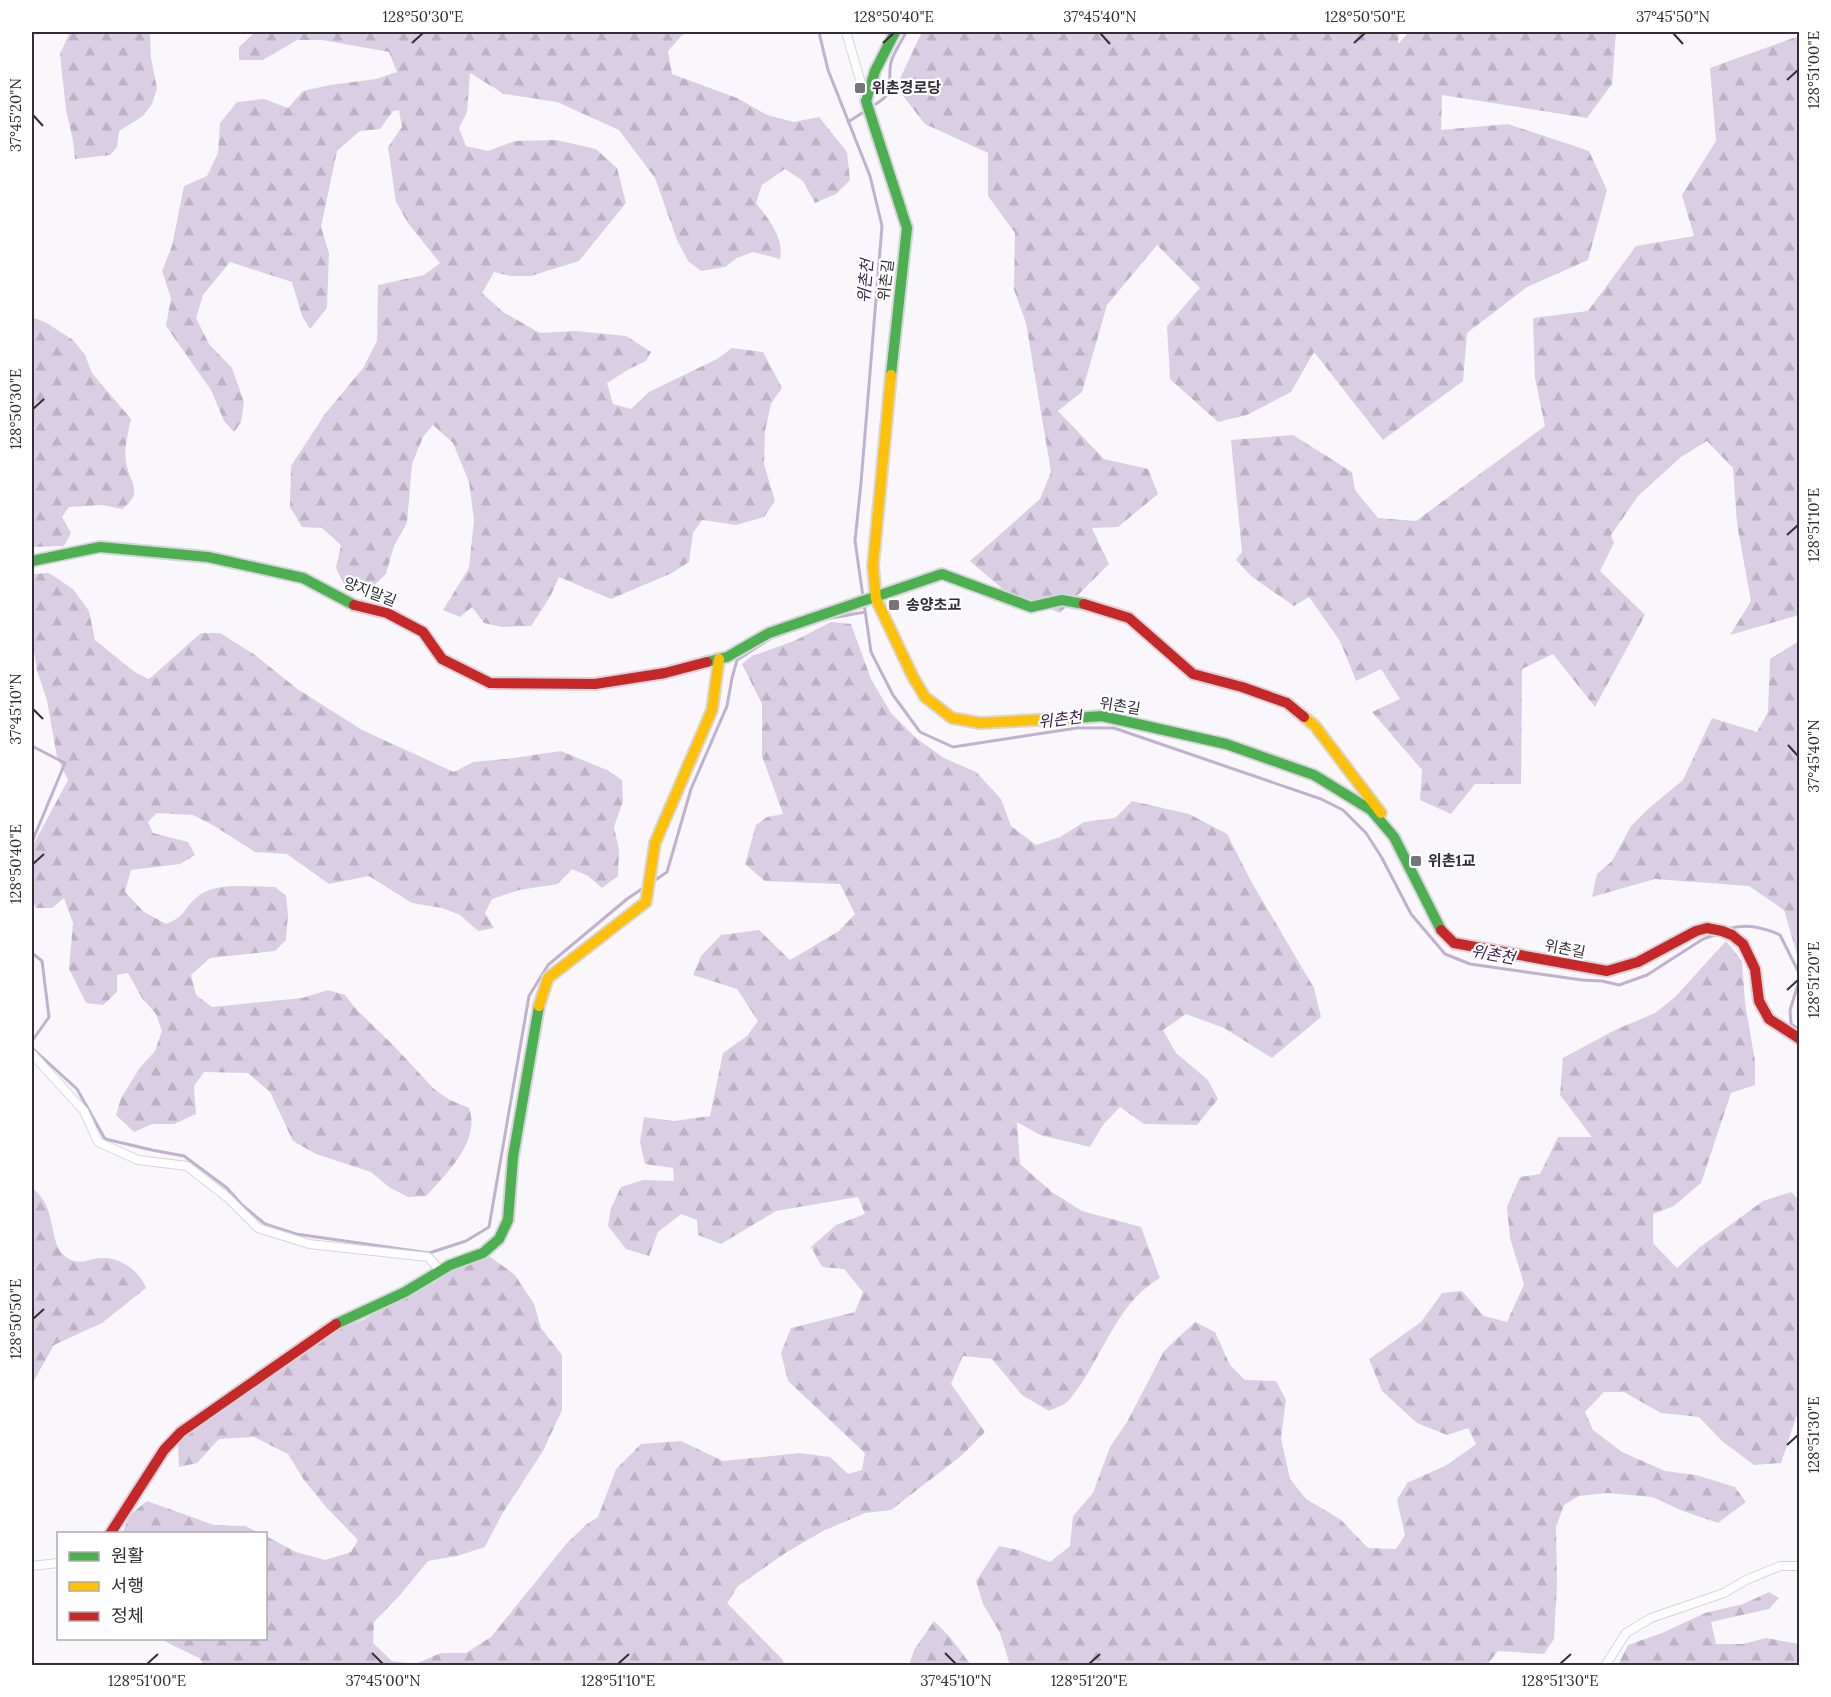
<svg xmlns="http://www.w3.org/2000/svg" width="1831" height="1697" viewBox="0 0 1831 1697" font-family="Lora,'Noto Sans KR',serif">
<defs>
<pattern id="forest-firs" width="22" height="20" patternUnits="userSpaceOnUse" patternTransform="scale(1.5)"><rect width="22" height="20" fill="#dacee5"/><path d="M5 1l3.5 6h-7zM16 11l3.5 6h-7z" fill="#bcb1c5"/></pattern>
</defs>
<rect width="100%" height="100%" fill="#f9f7fb"/>
<path fill="url(#forest-firs)" d="M70 32H150L151 58 157 88 152 104 143 116 119 131 117 147 110 155 75 159 73 140 66 110 60 54Z
M255 32H685L668 51 672 74 737 98 767 115 794 122 819 117 847 152 850 180 836 194 815 203 803 181 785 169 762 185 756 203C769 220 784 237 780 259L753 252 737 258 725 267 701 271 688 261 677 240 655 178 619 130 557 102 504 94 470 73 467 112 459 128 466 146 488 151 515 141 556 140 596 149 617 168 626 203 579 261 531 276H510L494 272 482 293 503 312 540 333 575 331 626 336 651 352 646 361 629 369 607 383 613 404 631 409 649 392 717 359 732 348 763 352 782 388 771 404 765 431 764 464 775 501 764 517 736 525 702 520 693 533 689 562 672 573 611 599 559 577 550 597 531 626 502 627 484 623 472 607 460 617 443 610 469 568 474 520 469 482 453 443 433 425 423 437 412 464 407 523 394 546 386 574 371 588 345 586 336 568 341 545 322 528 302 527 290 507 291 466 325 414 363 368 377 341 378 285 424 275 440 263 408 223 396 202 388 147 402 127 399 110 393 111 380 129 360 131 337 151 321 227 329 253 327 308 310 329 302 316 292 282 230 262 203 295 196 318 209 344 232 368 244 402 241 422 234 432 224 421 211 390 166 326 171 298 162 271 172 246 184 186 207 176 218 153 220 123 237 102 264 99 288 108 303 91 330 85 376 79 397 72 389 52 322 40H297L263 60H239V47Z
M922 32H1399L1398 44 1409 32H1616L1612 84 1587 118 1442 95 1441 130 1508 124 1589 151 1607 190 1588 260 1527 287 1467 333 1463 381 1383 440 1314 352 1291 392 1247 415 1218 422 1170 379 1167 326 1200 288 1157 245 1107 305 1082 392 1058 411 1104 459 1148 469 1158 494 1118 527 1092 528 1109 564 1060 613 1005 591 970 561 1040 499 1051 472 1026 323 1014 290 1015 233 988 196V153L925 124 896 87Z
M1799 36V615L1730 635 1751 601 1737 524 1733 468 1707 441 1681 457 1638 496 1611 535 1614 543 1600 571 1645 615 1595 707 1553 654 1522 669 1521 784H1475L1451 814 1420 800 1422 770 1372 712 1400 699 1381 669 1356 681 1340 641 1309 597 1294 606 1252 577 1236 560 1242 552 1231 440 1293 435 1352 472 1355 490 1378 518 1416 521 1545 426 1535 378 1533 318 1588 311 1636 246 1694 236 1682 195 1716 141 1710 68Z
M32 317 45 322 73 340 85 355 92 373 131 419C128 433 124 448 126 462 129 483 145 492 122 509L102 505 69 507 62 517 71 533 64 546 32 547Z
M49 573 73 589 89 611 95 640 136 673 149 679 201 633H220L255 655 296 688 362 730 454 772 473 762 506 759 561 751 607 770 622 780 623 801 614 827 619 850 618 876 602 888 588 876 572 869 558 884 519 890 492 899 485 913 494 928 478 931 460 915 442 908 412 903 369 876 329 884 287 854 255 852 216 827 193 815 157 813 148 822 153 833 188 842 195 855 180 864 131 870 125 892 144 912 166 924C188 915 182 909 197 897 215 881 252 887 275 887L286 896 288 914 286 940 275 951 210 958 191 975 196 995 212 1007 302 998 328 990 345 995 356 1009 394 1046 434 1089 450 1100 469 1108C481 1141 446 1174 426 1196L408 1197 389 1187 371 1172 316 1154 293 1141 270 1092 248 1073 204 1072 194 1086 196 1114 174 1124H152L134 1132 116 1115 121 1098 139 1069 155 1051 162 1031 156 1014 142 998 128 973 117 975V992L103 1005 86 1003 69 969 73 923 64 898 52 908H36L32 899V847L68 780 57 757 47 700 37 671 32 638V574Z
M831 622 851 624 871 679 891 713 916 738 944 758 976 772 1001 799 1011 826 1036 845 1060 837 1084 822 1115 818 1132 801 1189 814 1227 834 1251 881 1314 988 1321 1017 1272 1058 1224 1028 1186 1014 1163 1030 1176 1053 1208 1080 1218 1099 1197 1125 1144 1124 1120 1107 1103 1125 1090 1147 1040 1135 1017 1122 1020 1164 1052 1192 1082 1211 1141 1227 1160 1278C1114 1304 1102 1362 1069 1400 1065 1405 1055 1408 1049 1411L1022 1395 992 1359 963 1356 951 1384 985 1432 961 1456 891 1510 865 1513 823 1531 787 1552 738 1586 727 1603 783 1660 784 1665 205 1666 199 1658 166 1642 162 1639 266 1638V1536L296 1552 325 1560 351 1552 358 1540 327 1508 304 1480 288 1454 254 1437 219 1439 197 1463 179 1467 178 1441 198 1419 308 1339 363 1320 428 1282 454 1264 489 1256 515 1275 534 1304 541 1328 562 1355V1410L543 1451 502 1514 485 1547 457 1556 428 1561 401 1594 374 1622 373 1643 392 1661 415 1664 441 1653H466L491 1637 567 1543 587 1524 598 1517 616 1469 641 1444 681 1441 723 1461 799 1453 830 1457 848 1474 862 1470 865 1453 788 1381 781 1353 791 1328 855 1312 863 1292 844 1269 822 1267 811 1247 836 1225 865 1214 858 1197 776 1211 721 1244 698 1235 697 1220 681 1214 658 1232 649 1256 626 1249 608 1226 611 1208 621 1187 643 1180 674 1181 673 1168 645 1164 640 1142 644 1117 674 1121 710 1116 723 1053 747 1036 758 1021 737 989 693 975 701 956 721 935 759 930 790 960 839 931 855 914 840 884 765 881 745 864 756 825 767 817 783 814 762 756V704L742 664 752 656 794 641Z
M1799 641V961L1784 910 1749 886 1655 879 1592 897 1597 874 1612 861 1631 826 1648 809 1683 780 1712 718 1757 732 1768 712 1770 659Z
M1726 941 1742 961 1745 1003 1755 1061V1085L1731 1093 1701 1183 1674 1206 1653 1214V1243L1677 1268 1700 1247 1763 1201 1791 1192 1799 1200V1408L1781 1463 1754 1465 1723 1442 1699 1417 1661 1413 1624 1392H1604L1585 1412 1593 1430 1622 1452 1665 1471 1696 1475 1735 1487 1746 1502 1718 1523 1683 1511 1652 1497 1607 1493 1579 1496 1564 1505 1556 1527 1557 1584 1554 1639 1544 1654 1498 1651 1486 1666 1010 1665 1000 1633 983 1604 976 1581 999 1546 1018 1550 1050 1562 1070 1546 1073 1516 1093 1493 1110 1447 1127 1422 1164 1351 1195 1322 1215 1332 1230 1365 1245 1380 1276 1381 1286 1400 1281 1438 1290 1479 1306 1499 1340 1519 1368 1548 1396 1549 1405 1535 1397 1500 1407 1483 1447 1465 1476 1444 1468 1428 1447 1435 1417 1423 1382 1391 1369 1359 1421 1322 1442 1293 1462 1291 1484 1316 1507 1322 1524 1284 1510 1238 1507 1207 1520 1177 1540 1174 1558 1137H1592L1560 1095 1563 1058 1615 1030 1655 1013 1675 997Z
M32 1188C59 1207 47 1244 66 1257 80 1267 89 1258 102 1258 120 1257 140 1271 146 1288L102 1323 54 1345 32 1384Z
M147 1501 214 1525 245 1526 260 1533H122L130 1515Z
M1769 1592 1779 1598 1769 1609 1711 1622 1716 1644H1743L1766 1638 1799 1644V1665H1618L1628 1645 1662 1633 1705 1613 1743 1604Z
M934 1621 950 1637 971 1665H909L914 1650Z"/>
<g fill="none" stroke-linecap="round" stroke-linejoin="round">
<path stroke="#c0b2ce" stroke-width="3" d="M819 32 828 70 870 176 882 226 861 483 855 541 871 652 893 695 920 732 953 747 1077 728H1114L1321 799 1343 810 1366 833 1382 858 1411 914 1445 954 1470 964 1582 980 1602 981 1619 985 1647 975 1703 939 1717 934
M876 104C899 89 886 83 891 62 894 52 902 41 906 32
M848 122 862 113
M826 619 865 612
M32 746 65 763 32 842
M651 883 667 872 691 789 727 706 732 678 737 660 773 637 786 633
M1728 929C1746 923 1763 927 1780 935L1800 975
M32 953 42 961 49 1017 32 1041
M1800 978 1790 1010 1791 1024 1800 1030
M32 1048 77 1089 105 1139 152 1150 184 1156 227 1188 242 1205 265 1224 296 1234 429 1253 466 1241 489 1227 529 996 548 965 627 899 646 886"/>
<defs>
<path id="street" d="M846 32 866 100
M32 1054 84 1111 98 1142 138 1160 187 1166 228 1198 258 1228 309 1244 428 1257 440 1270
M32 1566 58 1563
M1605 1666 1626 1633 1651 1618 1724 1593 1746 1580 1780 1566H1800"/>
<path id="fast" d="M891 375 907 228 866 101 875 71 895 32
M32 561 100 547 208 557 303 578 354 605
M707 662 727 657 769 633 942 574 1031 607 1062 600 1084 604
M1075 718 1102 716 1226 744 1314 775 1371 810 1394 837 1441 930
M336 1324 405 1292 450 1265 483 1253 499 1239 508 1220 513 1157 539 1006"/>
<path id="slow" d="M891 375 873 566 876 599 913 677 925 697 952 718 980 723 1075 718
M1304 717 1315 726 1381 813
M539 1006 548 978 646 902 655 843 712 710 719 659"/>
<path id="jam" d="M1084 604 1129 618 1193 674 1242 687 1287 703 1304 717
M354 605 387 613 423 632 442 659 490 683 595 684 665 673 707 662
M1441 930 1454 943 1607 971 1638 962 1696 931 1707 928 1722 931 1732 935 1743 944 1755 969 1759 1001 1769 1019 1800 1039
M110 1534 164 1450 181 1432 336 1324"/>
</defs>
<use href="#street" stroke="#d8d4db" stroke-width="10"/>
<use href="#fast" stroke="#d8d4db" stroke-width="14"/>
<use href="#slow" stroke="#d8d4db" stroke-width="14"/>
<use href="#jam" stroke="#d8d4db" stroke-width="14"/>
<use href="#street" stroke="#fefefe" stroke-width="8"/>
<use href="#fast" stroke="#4caf50" stroke-width="10"/>
<use href="#slow" stroke="#ffc107" stroke-width="10"/>
<use href="#jam" stroke="#c62828" stroke-width="10"/>
</g>
<path fill="none" stroke="#332d38" stroke-width="2" d="M1100 33 1110 44M1673 33 1683 44M412 43 423 33M883 43 894 33M1354 43 1365 33M1787 80 1798 70M33 115 43 126M33 409 44 399M1787 535 1798 525M33 709 43 719M1788 745 1798 756M33 864 44 854M1787 990 1798 980M33 1319 44 1309M1787 1445 1798 1435M372 1653 383 1664M945 1653 956 1664M147 1664 158 1654M618 1664 629 1654M1089 1664 1100 1654M1560 1664 1571 1654"/>
<g fill="#78747c" stroke="#fff" stroke-width="2">
<rect x="854" y="82" width="12" height="12" rx="3"/>
<rect x="888" y="599" width="12" height="12" rx="3"/>
<rect x="1410" y="855" width="12" height="12" rx="3"/>
</g>
<g text-anchor="middle" stroke-width="4.5" stroke-linejoin="round" paint-order="stroke">
<g font-size="15" font-weight="bold" fill="#332d38" stroke="#fff" text-anchor="start">
<text x="872" y="93">위촌경로당</text>
<text x="906" y="610">송양초교</text>
<text x="1428" y="866">위촌1교</text>
</g>
<g font-size="15" fill="#332d38" stroke="#fff">
<text transform="translate(886 280) rotate(-83)" y="5">위촌길</text>
<text transform="translate(370 592) rotate(21)" y="5">양지말길</text>
<text transform="translate(1120 706) rotate(9)" y="5">위촌길</text>
<text transform="translate(1565 949) rotate(11)" y="5">위촌길</text>
</g>
<g font-size="16" font-style="italic" fill="#3d2152" stroke="#fff">
<text transform="translate(865 281) rotate(-85)" y="6">위촌천</text>
<text transform="translate(1060 719) rotate(-7)" y="6">위촌천</text>
<text transform="translate(1493 954) rotate(10)" y="6">위촌천</text>
</g>
</g>
<rect width="1831" height="1697" fill="none" stroke="#ffffff" stroke-width="66"/>
<rect x="57" y="1532" width="210" height="108" fill="#ffffff" stroke="#adabaf" stroke-width="1.5"/>
<rect x="69" y="1552" width="30" height="9" fill="#4caf50" stroke="#adabaf" stroke-width="1.5"/>
<text x="111" y="1562" font-size="18" fill="#332d38">원활</text>
<rect x="69" y="1582" width="30" height="9" fill="#ffc107" stroke="#adabaf" stroke-width="1.5"/>
<text x="111" y="1592" font-size="18" fill="#332d38">서행</text>
<rect x="69" y="1612" width="30" height="9" fill="#c62828" stroke="#adabaf" stroke-width="1.5"/>
<text x="111" y="1622" font-size="18" fill="#332d38">정체</text>
<rect x="33" y="33" width="1765" height="1631" fill="none" stroke="#332d38" stroke-width="2"/>
<g font-size="15" text-anchor="middle" fill="#332d38">
<text x="423" y="22">128°50'30"E</text>
<text x="894" y="22">128°50'40"E</text>
<text x="1100" y="22">37°45'40"N</text>
<text x="1365" y="22">128°50'50"E</text>
<text x="1673" y="22">37°45'50"N</text>
<text transform="translate(1814 70) rotate(-90)" y="5">128°51'00"E</text>
<text transform="translate(16 115) rotate(-90)" y="5">37°45'20"N</text>
<text transform="translate(16 409) rotate(-90)" y="5">128°50'30"E</text>
<text transform="translate(1814 525) rotate(-90)" y="5">128°51'10"E</text>
<text transform="translate(16 709) rotate(-90)" y="5">37°45'10"N</text>
<text transform="translate(1814 756) rotate(-90)" y="5">37°45'40"N</text>
<text transform="translate(16 864) rotate(-90)" y="5">128°50'40"E</text>
<text transform="translate(1814 980) rotate(-90)" y="5">128°51'20"E</text>
<text transform="translate(16 1319) rotate(-90)" y="5">128°50'50"E</text>
<text transform="translate(1814 1435) rotate(-90)" y="5">128°51'30"E</text>
<text x="147" y="1686">128°51'00"E</text>
<text x="383" y="1686">37°45'00"N</text>
<text x="618" y="1686">128°51'10"E</text>
<text x="956" y="1686">37°45'10"N</text>
<text x="1089" y="1686">128°51'20"E</text>
<text x="1560" y="1686">128°51'30"E</text>
</g>
</svg>
